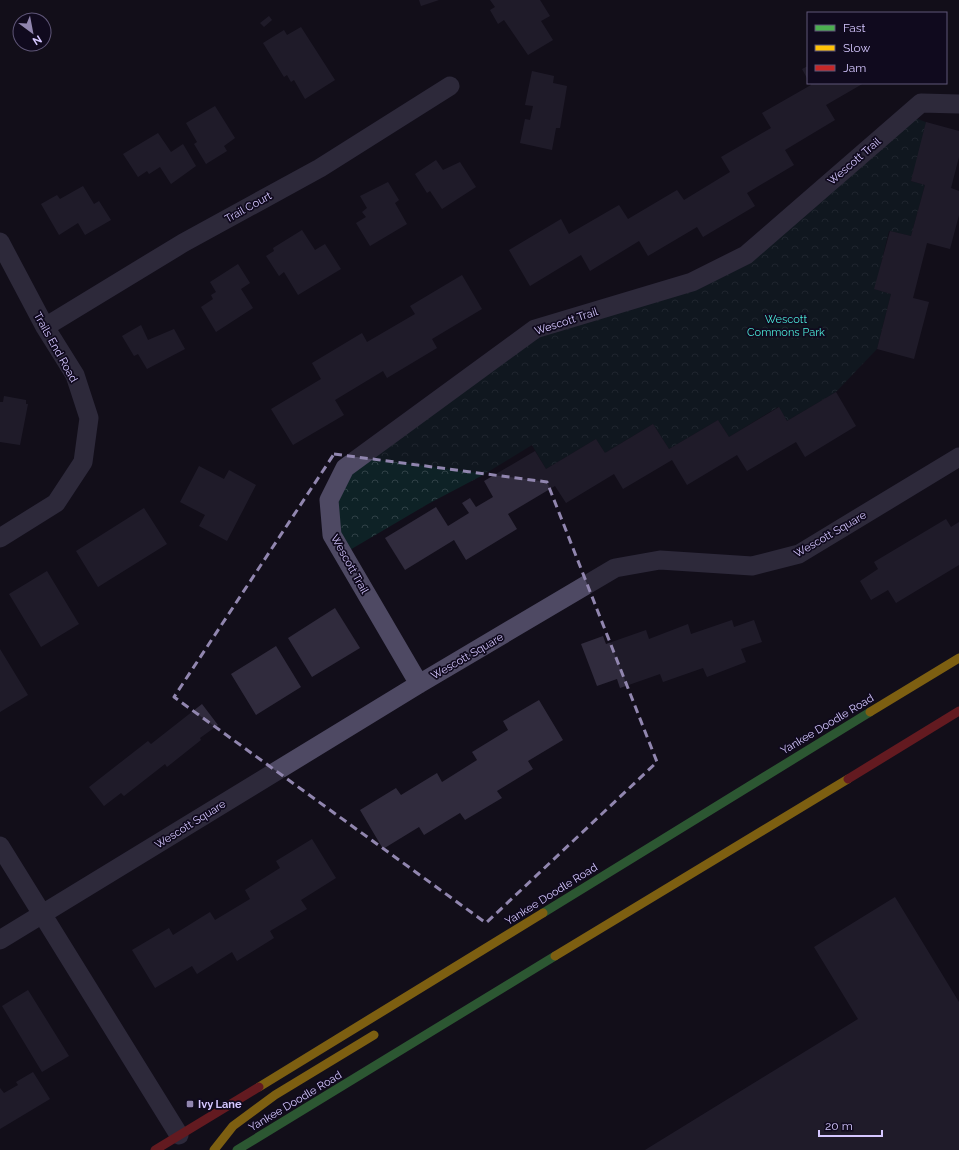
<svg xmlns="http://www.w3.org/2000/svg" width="959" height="1150" viewBox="0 0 959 1150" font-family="Raleway,sans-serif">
<defs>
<pattern id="park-crowns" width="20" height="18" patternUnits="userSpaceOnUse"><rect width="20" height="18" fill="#0e2226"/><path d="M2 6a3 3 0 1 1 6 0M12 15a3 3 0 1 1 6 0" fill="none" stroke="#304147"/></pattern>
</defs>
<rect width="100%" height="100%" fill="#120e1a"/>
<path fill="url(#park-crowns)" d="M908 115 928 123 911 181 925 185 911 236 889 231 875 289 891 294 877 349 836 392 787 421 778 407 729 437 718 420 669 449 653 424 605 453 596 439 546 469 532 445 483 475 428 504 343 554 332 535 345 468 535 329 746 255Z"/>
<path fill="#302b3d" d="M419 0H439L421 6Z
M490 0H540L550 16 541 21 553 40 528 55 504 20 498 24 490 10 495 7Z
M269 16 272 20 264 27 260 23Z
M301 27 335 80 305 99 294 80 291 82 287 75 284 77 263 43 284 30 287 35Z
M808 66V80L802 69Z
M532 71 554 76 553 83 567 86 560 128H556L552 150 520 143 525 119 530 120 533 106 525 105Z
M810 83H864L826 105 835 120 785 150 794 165 747 193 755 206 703 237 697 227 648 256 639 241 590 271 581 255 530 286 509 250 561 219 569 234 619 205 628 219 677 190 684 200 730 172 721 157 771 128 762 113 811 85Z
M215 106 235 138 224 146 227 151 206 164 194 144 197 142 186 123Z
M926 122 959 131V157L951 188 959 191V215L950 249 927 243 913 298 929 302 914 359 877 349 891 294 874 289 890 231 911 236 925 185 911 181Z
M158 133 171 152 183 144 196 166 171 184 160 167 149 174 147 171 138 177 123 154Z
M436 160 443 170 460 162 476 187 442 209 430 191 427 193 415 174Z
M388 182 399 200 395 203 407 224 370 246 356 223 366 217 362 212 367 208 360 196Z
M83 186 94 204 99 201 111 220 85 235 78 223 59 235 41 204 57 195 60 199Z
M302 230 315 250 325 244 341 269 298 295 284 272 279 276 266 256 274 251 273 248Z
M238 264 250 283 241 289 253 308 216 332 201 307 213 299 211 295 216 292 210 282Z
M462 275 482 309 432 339 437 348 387 378 383 371 335 400 344 415 293 445 271 409 321 379 312 363 362 333 367 342 415 314 410 306Z
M141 325 148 340 174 329 185 349 147 369 138 354 134 356 122 336Z
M836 392 856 426 805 457 796 442 747 471 737 455 687 485 672 460 623 489 614 474 566 503 555 486 508 514 517 529 466 560 454 540 405 570 385 538 436 507 448 526 469 513 462 503 470 498 476 507 493 497 484 481 535 451 546 469 596 439 605 453 653 424 669 449 718 420 729 437 779 407 787 421Z
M4 396 26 400V404H28L20 445 0 442V402H3Z
M199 466 224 479 229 470 256 485 227 541 199 526 205 515 180 502Z
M144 508 167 544 98 587 76 551Z
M946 519 951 527 959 522V565L896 603 888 590 871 600 860 581 878 569 874 562Z
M47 571 79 624 41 647 9 594Z
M335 608 360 648 312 677 288 638Z
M732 620 734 627 754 620 762 642 741 649 746 662 707 677 703 668 663 682 660 674 620 688 617 679 597 686 581 644 603 636 606 644 646 630 649 639 688 624 691 634Z
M276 646 301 687 256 715 231 674Z
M0 649 28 695 0 712Z
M539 700 563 740 528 761 533 769 497 791 502 798 465 820 460 813 424 835 419 827 383 849 360 810 396 788 401 795 437 773 442 782 477 760 472 752 508 730 503 721Z
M202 704 218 725 200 738 201 740 167 767 165 764 124 796 121 793 104 806 89 787 148 741 151 744Z
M312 839 336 878 301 900 307 909 270 931 274 938 237 961 232 952 197 974 192 966 155 988 132 950 169 928 173 935 210 912 215 920 250 899 245 890 280 868 276 861Z
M895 897 959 1002V1150H645L858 1019 814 947Z
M28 990 69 1056 42 1072 2 1006Z
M33 1072 50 1099 0 1129V1088L4 1093 18 1085 16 1082Z"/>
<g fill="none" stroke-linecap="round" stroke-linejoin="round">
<path stroke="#4e4963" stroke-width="19" d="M0 242 45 327 75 375 89 418 83 462 56 503 0 538
M45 327 183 243 320 168 450 86
M419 684 332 535 329 500 345 468 535 329 692 282 746 255 921 103 959 104
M0 846 179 1135
M0 940 419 684 615 568 660 560 752 566 799 554 959 457"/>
<path stroke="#4caf50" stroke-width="9" d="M543 913 870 712
M237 1150 555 956"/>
<path stroke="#ffc107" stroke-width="9" d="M870 712 959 658
M555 956 848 779
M259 1087 543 913
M214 1150 233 1126 275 1095 374 1035"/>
<path stroke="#c62828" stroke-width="9" d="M848 779 959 711
M155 1150 259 1087"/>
</g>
<path d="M0 0H959V1150H0ZM334 454 547 482 657 762 486 923 174 697Z" fill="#120e1a" fill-opacity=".55" fill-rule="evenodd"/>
<path fill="none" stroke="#9186af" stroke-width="3" stroke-dasharray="8 5" stroke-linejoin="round" d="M334 454 547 482 657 762 486 923 174 697Z"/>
<rect fill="#9186af" stroke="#100a1e" stroke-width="1.5" x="186" y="1100" width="8" height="8" rx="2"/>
<g text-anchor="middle" stroke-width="3.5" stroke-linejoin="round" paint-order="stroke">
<g font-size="11" fill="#d5c7ff" stroke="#100a1e">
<text transform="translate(854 161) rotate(-41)" y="4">Wescott Trail</text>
<text transform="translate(248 207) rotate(-29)" y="4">Trail Court</text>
<text transform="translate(566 321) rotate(-18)" y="4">Wescott Trail</text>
<text transform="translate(56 347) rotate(61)" y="4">Trails End Road</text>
<text transform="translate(830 534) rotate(-30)" y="4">Wescott Square</text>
<text transform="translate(350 564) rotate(61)" y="4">Wescott Trail</text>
<text transform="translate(467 656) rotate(-30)" y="4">Wescott Square</text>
<text transform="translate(827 724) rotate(-31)" y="4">Yankee Doodle Road</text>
<text transform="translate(190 824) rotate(-32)" y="4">Wescott Square</text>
<text transform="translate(551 894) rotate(-32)" y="4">Yankee Doodle Road</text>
<text transform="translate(295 1101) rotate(-31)" y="4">Yankee Doodle Road</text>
</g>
<g font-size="11" fill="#4be7d6" stroke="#100a1e">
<text x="786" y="323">Wescott<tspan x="786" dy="13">Commons Park</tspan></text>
</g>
<g font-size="11" font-weight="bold" fill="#d5c7ff" stroke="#100a1e" text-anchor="start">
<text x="198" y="1108">Ivy Lane</text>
</g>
</g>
<rect x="807" y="12" width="140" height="72" fill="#100a1e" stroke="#5f5678"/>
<rect x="815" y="25" width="20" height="6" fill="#4caf50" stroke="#5f5678"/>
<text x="843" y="32" font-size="12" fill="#d5c7ff">Fast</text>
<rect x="815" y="45" width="20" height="6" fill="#ffc107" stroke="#5f5678"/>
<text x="843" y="52" font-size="12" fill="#d5c7ff">Slow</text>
<rect x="815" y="65" width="20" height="6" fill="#c62828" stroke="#5f5678"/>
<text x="843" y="72" font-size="12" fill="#d5c7ff">Jam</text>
<g transform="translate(32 32) rotate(148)"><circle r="19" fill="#100a1e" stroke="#5f5678"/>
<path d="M0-3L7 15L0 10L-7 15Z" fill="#9186af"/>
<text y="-6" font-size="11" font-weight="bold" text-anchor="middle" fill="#d5c7ff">N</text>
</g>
<path d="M819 1130v6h63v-6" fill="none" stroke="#d5c7ff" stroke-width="2"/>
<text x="825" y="1130" font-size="12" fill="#d5c7ff" stroke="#100a1e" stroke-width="3" paint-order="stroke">20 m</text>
</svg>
